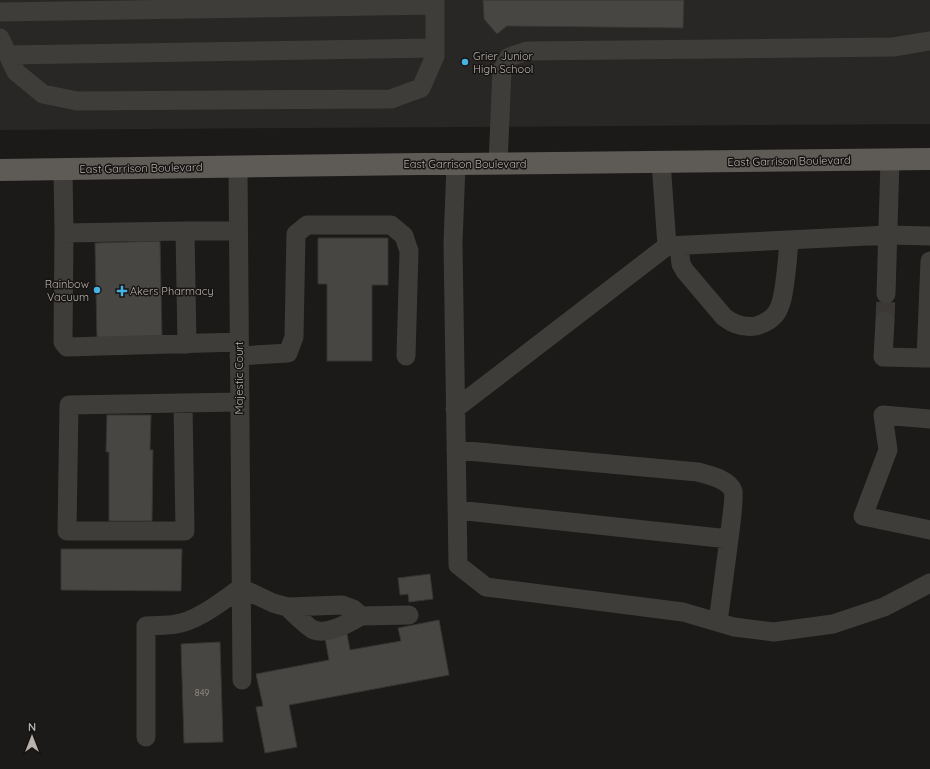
<svg xmlns="http://www.w3.org/2000/svg" width="930" height="769" viewBox="0 0 930 769" font-family="Quicksand,sans-serif">
<rect width="100%" height="100%" fill="#1b1a19"/>
<path fill="#282725" d="M0 0H930V124L0 130Z"/>
<path fill="#484643" stroke="#373533" d="M483 0H684L683 28 507 26 497 34 484 19Z
M318 238H388V285H372V361H327V284H318Z
M160 241 162 337 97 338 95 243Z
M107 415H151L150 450H153L152 521H109V452H106Z
M61 549H182L181 591 61 590Z
M430 574 433 599 409 602 408 594 400 595 398 578Z
M439 620 449 675 289 705 297 747 265 753 256 707 263 706 256 674 329 660 325 638 347 634 350 650 401 641 398 628Z
M220 642 223 742 184 743 181 644Z"/>
<g fill="none" stroke-linecap="round" stroke-linejoin="round">
<path stroke="#3b3836" stroke-width="19" stroke-dasharray="19 10" stroke-linecap="butt" d="M885 321 886 294"/>
<path stroke="#3f3d3a" stroke-width="19" d="M0 12 435 5
M0 38 16 72 43 94 77 101 391 99 421 88 435 56V0
M8 55 435 48
M661 162 667 246 888 235 930 236
M456 164 453 243 458 565 486 587 683 612 734 627 774 632 833 624 884 607 930 583
M498 164 502 70 509 57 527 51 893 47 930 41
M238 167 242 680
M63 170 64 233 63 342 67 347 239 342
M185 231H238
M64 233 185 231 187 344
M679 246 681 264 685 271 724 317C733 324 744 328 756 326 766 323 775 318 779 308 783 300 784 289 785 281 787 267 788 254 789 240
M930 261 926 358H930
M886 294 890 160
M885 321 883 357 926 358
M239 356 288 353 294 337 296 234 307 225H391L404 236 409 251 406 356
M183 403 185 531H67L69 405 239 402
M455 409 667 246
M930 419 883 415 888 450 863 516 930 530
M456 450 698 472C709 475 729 479 733 491 735 496 730 531 729 539L457 510
M241 588 273 603 287 607 342 605 353 609 361 616 409 615
M287 607C293 612 307 627 314 630 328 635 349 623 361 616
M718 622 729 539
M146 737V626C156 625 167 626 176 624 198 621 223 600 241 588"/>
<path stroke="#5e5a56" stroke-width="22" d="M0 170 420 164H456L930 159"/>
</g>
<g fill="#48b3e3" stroke="#161514" stroke-width="1.5">
<circle cx="465" cy="62" r="4"/>
<circle cx="97" cy="290" r="4"/>
<path d="M120 285h4v4h4v4h-4v4h-4v-4h-4v-4h4z"/>
</g>
<g text-anchor="middle" stroke-width="3" stroke-linejoin="round" paint-order="stroke">
<g font-size="9" fill="#9d9692">
<text x="202" y="696">849</text>
</g>
<g font-size="11" fill="#b9b1ac" stroke="#161514" text-anchor="start">
<text x="473" y="60">Grier Junior<tspan x="473" dy="13">High School</tspan></text>
<text x="89" y="288" text-anchor="end">Rainbow<tspan x="89" dy="13">Vacuum</tspan></text>
<text x="130" y="295">Akers Pharmacy</text>
</g>
<g font-size="11" fill="#b9b1ac" stroke="#161514">
<text transform="translate(789 161) rotate(-1)" y="4">East Garrison Boulevard</text>
<text x="465" y="168">East Garrison Boulevard</text>
<text transform="translate(141 168) rotate(-1)" y="4">East Garrison Boulevard</text>
<text transform="translate(239 378) rotate(-90)" y="4">Majestic Court</text>
</g>
</g>
<g transform="translate(32 737)" stroke="#161514" stroke-width="3" paint-order="stroke">
<path d="M0-3L7 15L0 10L-7 15Z" fill="#b9b1ac"/>
<text y="-6" font-size="11" font-weight="bold" text-anchor="middle" fill="#b9b1ac">N</text>
</g>
</svg>
